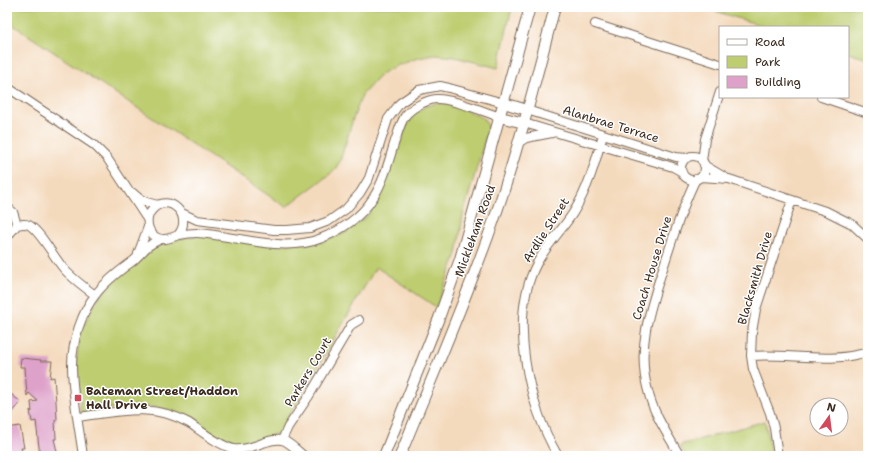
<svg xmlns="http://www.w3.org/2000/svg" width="875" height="463" viewBox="0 0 875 463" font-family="'Shantell Sans',sans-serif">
<rect width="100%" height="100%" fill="#fff"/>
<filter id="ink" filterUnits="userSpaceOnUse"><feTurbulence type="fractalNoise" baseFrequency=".025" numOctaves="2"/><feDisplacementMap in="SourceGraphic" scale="8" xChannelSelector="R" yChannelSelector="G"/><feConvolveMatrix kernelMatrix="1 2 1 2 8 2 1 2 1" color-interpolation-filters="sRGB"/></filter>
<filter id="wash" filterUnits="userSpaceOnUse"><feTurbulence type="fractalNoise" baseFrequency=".012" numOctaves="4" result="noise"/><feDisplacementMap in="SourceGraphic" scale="16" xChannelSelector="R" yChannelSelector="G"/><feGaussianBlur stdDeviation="0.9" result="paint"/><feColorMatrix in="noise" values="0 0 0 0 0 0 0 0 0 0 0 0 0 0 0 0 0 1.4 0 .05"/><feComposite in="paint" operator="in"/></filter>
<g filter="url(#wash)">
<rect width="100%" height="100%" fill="#f4dabd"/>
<path fill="#bdcd6f" stroke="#7c7c46" d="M7 7H512L498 68 455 57 435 55 418 58 396 66 381 74 362 95 353 119 340 161 334 171 286 207 7 21Z
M702 7H868V59L848 53V27H766Z
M438 103H450L483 118 488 126 486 136 463 215 457 254 436 307 376 267 279 433 253 441 236 442 220 438 176 412 159 408 135 405 81 413 76 364 79 336 90 312 99 297 110 284 124 272 140 261 153 248 179 239 199 235 269 245 322 242 346 232 367 216 379 199 406 127 415 114 426 106Z
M765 421 771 452 745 456H685L680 445Z"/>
<g id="blocks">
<path fill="#dea1ca" d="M21 358 41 360 40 361H52L50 378 54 377 56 402 57 420H55L56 439H54L58 456H40L36 421 32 422 30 410 32 412 31 402 38 401 29 393 27 396 25 367H20Z
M7 391 21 402 7 419Z
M20 426 24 448H21L23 455 7 456V428Z"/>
</g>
</g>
<g filter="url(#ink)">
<use href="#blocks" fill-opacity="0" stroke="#7c6856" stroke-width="1"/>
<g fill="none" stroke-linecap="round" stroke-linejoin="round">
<defs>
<path id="minor" d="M595 24 720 64
M7 87 94 145 107 158 147 219
M821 97 868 113
M527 110 676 157 687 158
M524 123 673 167 682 172
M518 143 526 138 552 133
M681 168a12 12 0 1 1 24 0a12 12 0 1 1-24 0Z
M702 161 705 139 720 92
M704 165 726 178
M701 177 729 179 828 212 852 224 868 239
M133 193C141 201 148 203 159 205
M7 207 13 212 17 225
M182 213 197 220 274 230H287L310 228 329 221 346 209 360 193 369 178 388 119 400 103 419 90 440 86 449 88 504 103
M17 225C21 224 25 223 29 225 41 232 54 258 64 269 73 279 84 287 95 295
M178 235C194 216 169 192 153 209 145 217 146 231 156 237 165 242 171 237 179 235 184 234 191 233 197 233 205 233 213 235 221 236 254 241 290 251 322 238 342 230 362 216 373 198 384 181 389 160 395 141 398 133 400 124 405 116 411 108 426 100 436 99 451 98 485 112 500 117
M7 237 17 225
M138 254 148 227
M751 356C790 353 829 364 868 352
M78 417C118 412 151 402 189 423 201 431 220 446 234 449 250 452 271 435 285 441 292 445 298 451 304 456
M282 440 288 427 309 396 351 325 359 320
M83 456C79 426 72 395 72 365 72 342 82 311 96 294 106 281 119 271 133 261 139 256 144 249 150 245 154 242 158 241 161 239
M558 456C528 404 508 318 537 263 547 245 562 230 573 213 588 189 596 161 603 134
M680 456C668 435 654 415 648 391 635 344 653 300 667 256 676 229 683 204 696 179
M778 456 774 428 770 413 753 369 751 356 752 332 756 309 792 200"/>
<path id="major" d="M504 103 527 110
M500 117 524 123
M384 456 439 318 460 259 530 7
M400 456C432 377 467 298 495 217 519 148 536 77 555 7"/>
</defs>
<use href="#minor" stroke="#7c6856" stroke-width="10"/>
<use href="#major" stroke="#7c6856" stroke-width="12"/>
<use href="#minor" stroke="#fff" stroke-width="8"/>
<use href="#major" stroke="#fff" stroke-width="10"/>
</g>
</g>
<rect fill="#d1495b" stroke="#fff" stroke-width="1.5" x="74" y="394" width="8" height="8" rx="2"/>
<g text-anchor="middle" stroke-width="3" stroke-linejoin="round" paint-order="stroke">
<g font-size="12" fill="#3b2a1e" stroke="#fff">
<text transform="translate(611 124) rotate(17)" y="4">Alanbrae Terrace</text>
<text transform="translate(546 230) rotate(-57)" y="4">Ardlie Street</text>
<text transform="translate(475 231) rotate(-70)" y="4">Mickleham Road</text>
<text transform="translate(652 268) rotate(-73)" y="4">Coach House Drive</text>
<text transform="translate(755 278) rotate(-74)" y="4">Blacksmith Drive</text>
<text transform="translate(308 372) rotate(-59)" y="4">Parkers Court</text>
</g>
<g font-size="12" font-weight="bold" fill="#3b2a1e" stroke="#fff" text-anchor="start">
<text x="86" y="395">Bateman Street/Haddon<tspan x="86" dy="14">Hall Drive</tspan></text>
</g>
</g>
<rect width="875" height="463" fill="none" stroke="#fff" stroke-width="24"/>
<rect x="719" y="26" width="130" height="72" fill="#ffffff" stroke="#b1aaa5"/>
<rect x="727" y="39" width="20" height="6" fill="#ffffff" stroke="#b1aaa5"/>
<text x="755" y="46" font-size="12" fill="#3b2a1e">Road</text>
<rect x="727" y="56" width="20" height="12" fill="#bdcd6f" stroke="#b1aaa5"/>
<text x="755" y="66" font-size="12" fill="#3b2a1e">Park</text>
<rect x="727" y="76" width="20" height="12" fill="#dea1ca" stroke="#b1aaa5"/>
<text x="755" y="86" font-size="12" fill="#3b2a1e">Building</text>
<g transform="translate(829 417) rotate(14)"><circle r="19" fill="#ffffff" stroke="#b1aaa5"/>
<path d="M0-3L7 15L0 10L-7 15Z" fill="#d1495b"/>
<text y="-6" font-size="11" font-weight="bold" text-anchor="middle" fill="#3b2a1e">N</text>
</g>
</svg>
